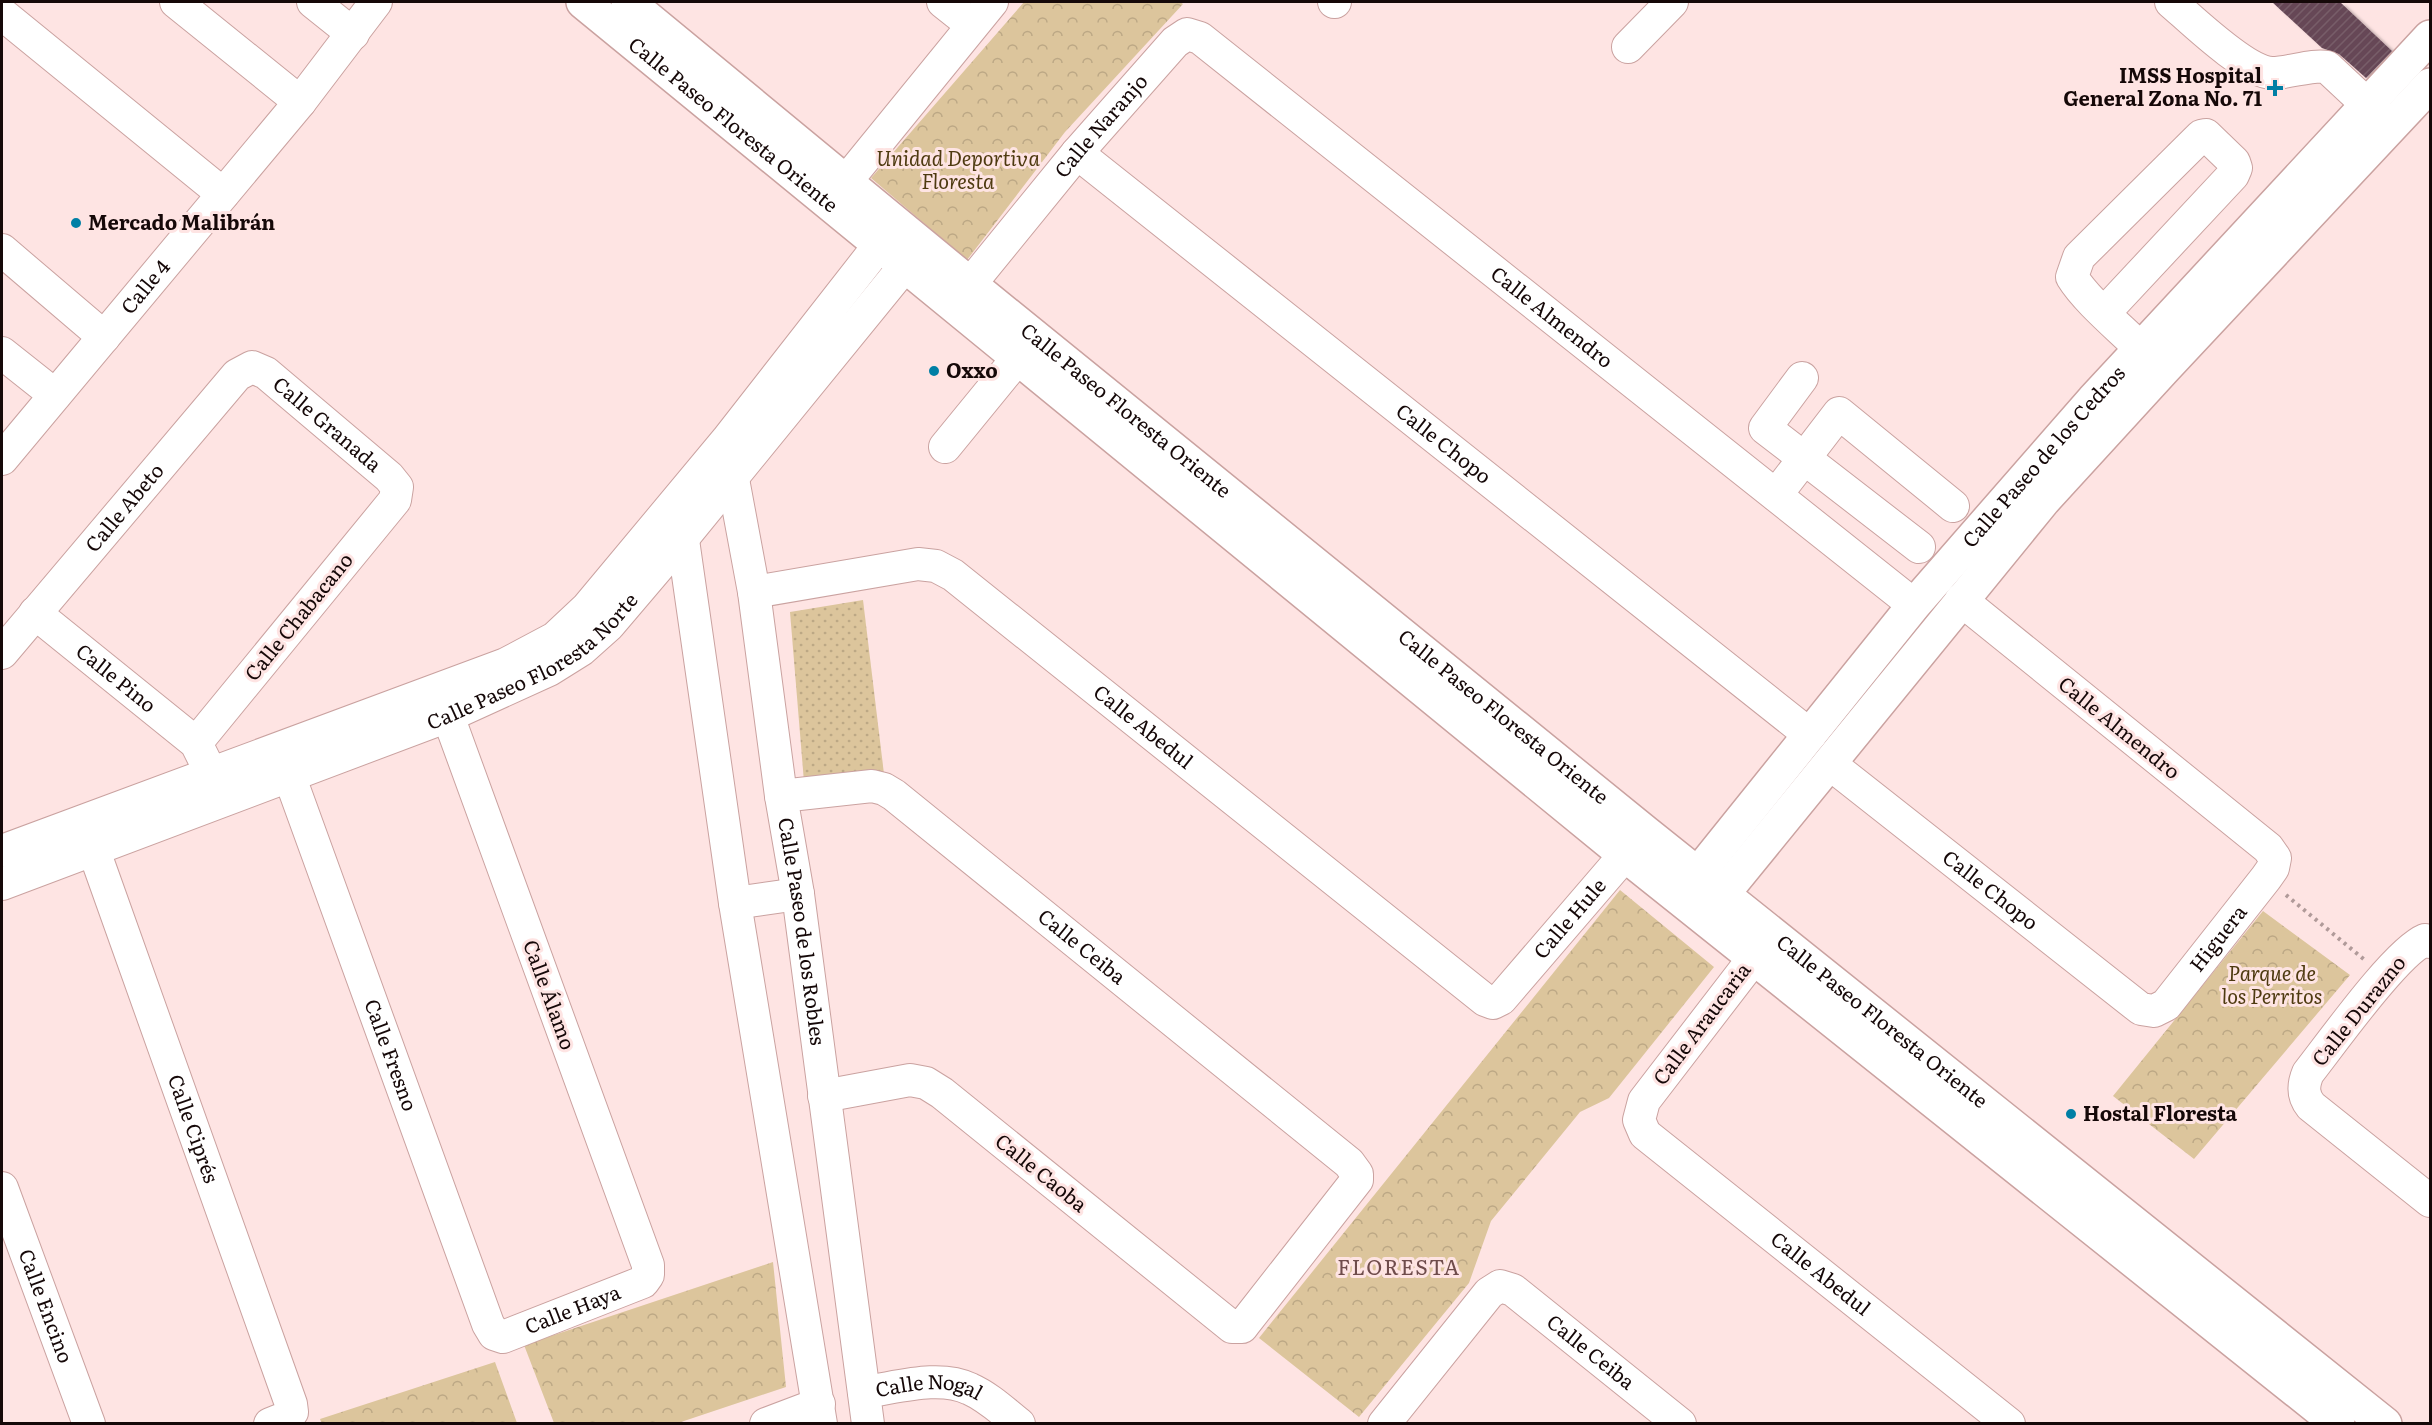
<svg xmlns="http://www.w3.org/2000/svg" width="2432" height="1425" viewBox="0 0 2432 1425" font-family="Literata,serif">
<defs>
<pattern id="grass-dots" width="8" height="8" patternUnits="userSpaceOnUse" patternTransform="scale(1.5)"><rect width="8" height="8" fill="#dcc59c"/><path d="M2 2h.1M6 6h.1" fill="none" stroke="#bca885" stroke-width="1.8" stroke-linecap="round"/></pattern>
<pattern id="park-crowns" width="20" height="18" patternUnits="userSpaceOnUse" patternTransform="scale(1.5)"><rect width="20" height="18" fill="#dcc59c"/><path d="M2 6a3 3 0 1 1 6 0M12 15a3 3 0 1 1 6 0" fill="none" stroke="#bca885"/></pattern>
<pattern id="building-hatch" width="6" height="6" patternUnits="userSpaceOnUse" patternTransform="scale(1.5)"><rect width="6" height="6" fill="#664756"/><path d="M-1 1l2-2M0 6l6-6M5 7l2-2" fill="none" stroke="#775d69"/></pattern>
<filter id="shadow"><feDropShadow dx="6" dy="4" stdDeviation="1.5" flood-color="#0004"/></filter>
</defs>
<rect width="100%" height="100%" fill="#fee4e3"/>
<path fill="url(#grass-dots)" d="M863 600 884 774 804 782 790 612Z"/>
<path fill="url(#park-crowns)" d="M1024 2H1180L1183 4 1065 132 967 260 871 178Z
M1620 890 1714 967 1609 1098 1580 1112 1491 1221 1469 1283 1359 1417 1259 1338Z
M2263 911 2350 975 2194 1159 2113 1096Z
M773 1262 786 1387 678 1423H554L524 1345Z
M495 1362 517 1423 322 1424 320 1419Z"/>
<path fill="url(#building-hatch)" filter="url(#shadow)" d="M2272 2H2340L2392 51 2366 78 2339 54 2322 48Z"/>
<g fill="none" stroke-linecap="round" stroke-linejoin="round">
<defs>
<g id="minor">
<path d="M176 2 300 102"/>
<path d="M313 2 353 34"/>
<path d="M943 2 972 25"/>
<path d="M1334 2H1335"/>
<path d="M2171 2C2192 20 2245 72 2272 73 2289 73 2313 64 2327 67L2387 123"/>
<path d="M2 14 223 194"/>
<path d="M1628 47 1672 2"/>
<path id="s1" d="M1077 153 1810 735"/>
<path d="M830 201 992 2"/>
<path d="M2 250 104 337"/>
<path id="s2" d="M954 304 1077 153 1175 42 1187 34 1200 38 1914 605"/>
<path d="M2105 312 2233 175 2236 168 2234 162 2206 135 2201 136 2079 257 2072 277C2086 300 2120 328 2140 348"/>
<path d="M2 353 55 395"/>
<path d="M1802 378 1765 428 1919 547"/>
<path d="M945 447 1017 359"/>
<path id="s3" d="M2 459 300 102 376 2"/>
<path id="s4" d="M730 463 754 592 781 796 798 894 868 1424"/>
<path d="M1776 495 1839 413 1953 506"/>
<path d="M681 526 735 903 821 1424"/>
<path id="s5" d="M754 592 918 564 936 566 953 575 1485 1000 1493 1003 1501 999 1642 835"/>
<path id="s6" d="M35 613 196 743 205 761"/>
<path id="s7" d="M2 653 237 375 252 367 266 373 389 477 397 487 395 500 196 743"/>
<path id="s8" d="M1830 764 2141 1009 2154 1011 2166 1005 2266 878 2273 868 2275 858 2268 848 1961 600"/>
<path id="s9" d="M289 775 488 1324 494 1334 503 1337 643 1282 648 1275V1265L448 716"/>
<path id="s10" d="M781 796 872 786 884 789 894 795 1349 1163 1357 1174V1180L1245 1323 1242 1327H1232L942 1093 926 1083 910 1080 824 1096"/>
<path id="s11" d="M93 848 291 1404 292 1412 285 1418 270 1424"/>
<path d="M2 851 506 664 555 638 587 608 727 440 895 225"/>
<path id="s12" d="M2 884 448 716 549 670 581 650 609 625 683 538 921 246"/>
<path d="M735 903 798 894"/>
<path id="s13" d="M1770 937 1644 1101 1639 1120 1645 1134 2009 1424"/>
<path d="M2430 942 2425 940C2396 952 2331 1044 2308 1073 2303 1085 2302 1095 2311 1106L2430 1201"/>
<path id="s14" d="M2 1188 89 1424"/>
<path id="s15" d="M864 1392C896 1388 939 1374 970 1389 988 1397 1003 1411 1019 1424"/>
<path d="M766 1424 819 1404"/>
<path id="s16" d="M1384 1424 1489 1293 1500 1286 1513 1290 1680 1424"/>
</g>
<g id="major">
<path id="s17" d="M583 2 1625 855 2338 1424"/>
<path id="s18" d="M628 2 971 285 1645 832 2385 1424"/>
<path id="s19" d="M1684 891 1914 605 2093 400 2430 37"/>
<path d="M1709 911 2044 500 2163 370 2430 85"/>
</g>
</defs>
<use href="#minor" stroke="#caa2a0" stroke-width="34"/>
<use href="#major" stroke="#caa2a0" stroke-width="36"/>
<path stroke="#b09a99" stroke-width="4" stroke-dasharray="3 4.5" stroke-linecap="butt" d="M2286 895 2366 961"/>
<use href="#minor" stroke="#fff" stroke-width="32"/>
<use href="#major" stroke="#fff" stroke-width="33"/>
</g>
<g fill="#007fa5" stroke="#fee4e3" stroke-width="2">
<path d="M2272 79h6v6h6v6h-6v6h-6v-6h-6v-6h6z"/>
<circle cx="76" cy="223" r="6"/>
<circle cx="934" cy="371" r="6"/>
<circle cx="2071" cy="1114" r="6"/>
</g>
<g text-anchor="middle" stroke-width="6" stroke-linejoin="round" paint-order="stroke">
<g font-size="20" font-weight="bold" fill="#150808" stroke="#fee4e3" text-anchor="start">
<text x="2262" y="83" text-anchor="end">IMSS Hospital<tspan x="2262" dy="23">General Zona No. 71</tspan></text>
<text x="88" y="230">Mercado Malibrán</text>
<text x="946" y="378">Oxxo</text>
<text x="2083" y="1121">Hostal Floresta</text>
</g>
<g font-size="20" fill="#150808" stroke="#fee4e3">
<text dy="7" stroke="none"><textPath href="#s17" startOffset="194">Calle Paseo Floresta Oriente</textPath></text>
<text dy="7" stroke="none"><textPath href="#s2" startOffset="231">Calle Naranjo</textPath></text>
<text dy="7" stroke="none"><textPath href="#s3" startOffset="224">Calle 4</textPath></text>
<text dy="7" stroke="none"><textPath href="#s2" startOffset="820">Calle Almendro</textPath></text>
<text dy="7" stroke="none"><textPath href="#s18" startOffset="644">Calle Paseo Floresta Oriente</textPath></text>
<text dy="7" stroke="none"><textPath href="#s7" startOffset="476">Calle Granada</textPath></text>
<text dy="7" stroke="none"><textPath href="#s1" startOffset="468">Calle Chopo</textPath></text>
<text dy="7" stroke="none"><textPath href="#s19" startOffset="564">Calle Paseo de los Cedros</textPath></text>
<text dy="7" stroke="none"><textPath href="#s7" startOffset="190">Calle Abeto</textPath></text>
<text transform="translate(299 617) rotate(-51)" y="7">Calle Chabacano</text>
<text dy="7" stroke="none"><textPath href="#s12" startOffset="578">Calle Paseo Floresta Norte</textPath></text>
<text dy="7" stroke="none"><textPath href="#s6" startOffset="104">Calle Pino</textPath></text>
<text dy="7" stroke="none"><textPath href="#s18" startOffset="1130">Calle Paseo Floresta Oriente</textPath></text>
<text dy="7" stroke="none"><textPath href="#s5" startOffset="447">Calle Abedul</textPath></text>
<text transform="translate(2119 728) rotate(39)" y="7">Calle Almendro</text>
<text dy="7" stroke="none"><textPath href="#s8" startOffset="204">Calle Chopo</textPath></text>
<text dy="7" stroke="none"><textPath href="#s5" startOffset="1008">Calle Hule</textPath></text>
<text dy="7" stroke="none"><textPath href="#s4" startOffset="474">Calle Paseo de los Robles</textPath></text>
<text dy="7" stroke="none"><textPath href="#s8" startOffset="507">Higuera</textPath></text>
<text dy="7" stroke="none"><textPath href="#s10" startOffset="357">Calle Ceiba</textPath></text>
<text transform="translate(549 995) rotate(70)" y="7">Calle Álamo</text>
<text transform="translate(2359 1011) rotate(-51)" y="7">Calle Durazno</text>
<text dy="7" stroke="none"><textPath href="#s18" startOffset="1616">Calle Paseo Floresta Oriente</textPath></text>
<text transform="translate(1702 1024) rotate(-53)" y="7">Calle Araucaria</text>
<text dy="7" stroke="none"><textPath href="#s9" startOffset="298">Calle Fresno</textPath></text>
<text dy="7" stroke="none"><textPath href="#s11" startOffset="298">Calle Ciprés</textPath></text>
<text transform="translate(1041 1173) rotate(39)" y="7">Calle Caoba</text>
<text dy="7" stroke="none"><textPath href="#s13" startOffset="466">Calle Abedul</textPath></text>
<text dy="7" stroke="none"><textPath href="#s14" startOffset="126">Calle Encino</textPath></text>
<text dy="7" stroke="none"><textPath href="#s9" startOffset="680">Calle Haya</textPath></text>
<text dy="7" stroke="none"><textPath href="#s16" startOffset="294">Calle Ceiba</textPath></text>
<text dy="7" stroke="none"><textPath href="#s15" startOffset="66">Calle Nogal</textPath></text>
</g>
<g font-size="20" font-style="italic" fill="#4e3a10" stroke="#fee4e3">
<text x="958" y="166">Unidad Deportiva<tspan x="958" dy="23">Floresta</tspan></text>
<text x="2272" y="981">Parque de<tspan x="2272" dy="23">los Perritos</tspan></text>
</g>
<g font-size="21" letter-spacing="1.5" fill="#6f4c4b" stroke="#fee4e3">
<text x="1399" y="1275">FLORESTA</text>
</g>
</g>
<rect width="2432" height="1425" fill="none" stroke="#150808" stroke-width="6"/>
</svg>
